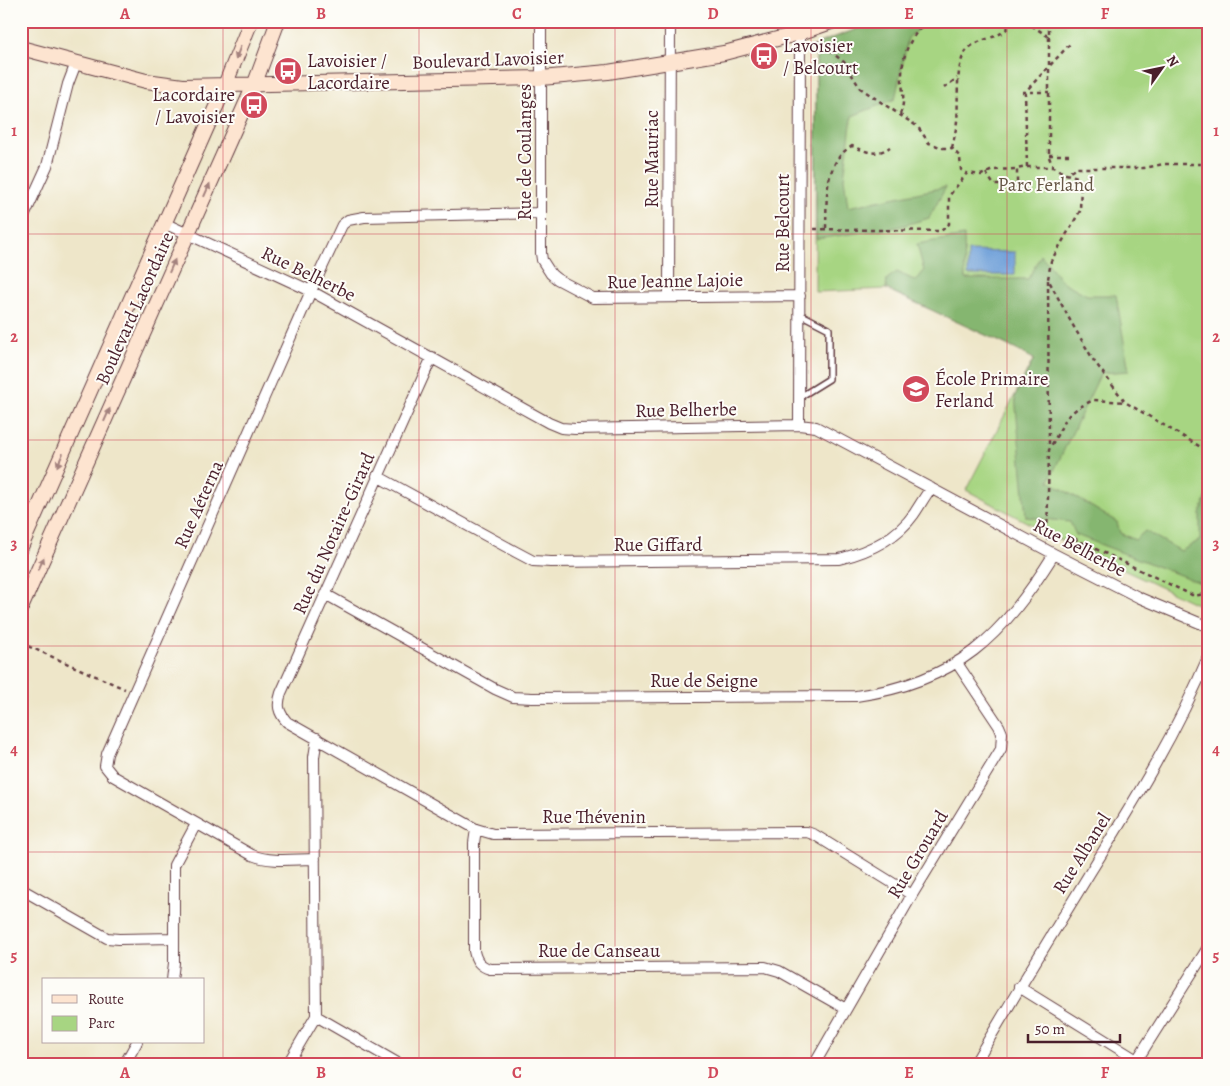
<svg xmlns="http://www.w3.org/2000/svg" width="1230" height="1086" viewBox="0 0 1230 1086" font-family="Alegreya,serif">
<rect width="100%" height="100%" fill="#fdfcf7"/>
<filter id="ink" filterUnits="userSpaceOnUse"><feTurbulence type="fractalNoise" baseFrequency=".02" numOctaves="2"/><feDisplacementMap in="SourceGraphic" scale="10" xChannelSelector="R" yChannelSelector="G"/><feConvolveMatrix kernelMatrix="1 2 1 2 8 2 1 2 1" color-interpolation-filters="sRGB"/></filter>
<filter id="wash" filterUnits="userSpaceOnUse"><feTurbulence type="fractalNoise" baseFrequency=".0096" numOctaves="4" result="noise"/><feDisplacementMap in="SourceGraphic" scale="20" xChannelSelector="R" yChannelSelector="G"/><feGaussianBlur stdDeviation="1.12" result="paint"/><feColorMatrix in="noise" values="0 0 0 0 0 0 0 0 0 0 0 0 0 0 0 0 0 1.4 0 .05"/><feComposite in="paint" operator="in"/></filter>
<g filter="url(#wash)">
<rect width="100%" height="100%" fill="#eee6c9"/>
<path fill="#a7d582" stroke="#787a56" d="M879 21H1209V608L1207 609 1066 543 966 490 1034 358 1005 344 886 289 815 292 816 46 819 43Z"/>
<path fill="#85b670" stroke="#686a4e" d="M879 21H927L908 38 895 99 852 116 844 178 848 207 946 187 929 218 898 227 816 239V46L819 43Z
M964 236 965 279H1028L1041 255 1063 282 1087 295H1116L1129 371 1101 373 1049 481 1117 522 1120 533 1135 540 1145 531 1181 551 1200 540V513L1209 492V577L1206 585 1076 535 1070 522 1026 517 1015 396 1034 359 1005 344 886 289 887 279 897 272 916 281 924 271 917 244Z"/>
<path fill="#6fa0d9" stroke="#5c6082" d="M968 251 1015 252V275H968Z"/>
</g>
<g filter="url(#ink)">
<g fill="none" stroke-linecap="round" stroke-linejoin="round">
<defs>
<path id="lane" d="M800 397 829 379V329L800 314"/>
<path id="street" d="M541 21V253L542 260 551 274 557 279 593 298 800 296
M21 223 47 166 68 84 76 63
M164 223 311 291 549 423 561 428 575 429 799 425 816 427 1054 554 1140 598 1209 627
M669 297 670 21
M432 357 281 693C277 705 278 712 287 722L476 829 493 834 807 832 815 835 912 895
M799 425 800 21
M377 476 516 552 533 561 551 562 839 559C868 552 897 538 914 514 920 505 925 496 931 488
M325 594 495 689 513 697 532 698 856 696C957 682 1002 637 1054 554
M476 829 474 843V951C476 961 480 966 490 969L765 967 779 971 846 1009
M315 859C294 859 272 863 252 855L113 776 105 766 107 754 311 291 342 225 348 220 364 217 541 213
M21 889 107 938 119 939 174 938
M172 980 174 963V865L196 824
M1019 987 1145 1065
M316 1016 401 1065
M1133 1064 1137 1060 1209 946
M124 1065 137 1042
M287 1065 316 1016 314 757 317 738
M814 1065 912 895 1001 749 1002 733 999 726 957 663
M974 1065C1012 999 1052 935 1091 871 1135 800 1177 732 1209 655"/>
<path id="secondary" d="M21 48 146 81 183 86 541 78 608 72 724 53 800 33 834 21
M21 547 219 100 251 21
M21 608 255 83 278 21"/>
</defs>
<use href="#lane" stroke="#633d43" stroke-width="8"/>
<use href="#street" stroke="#633d43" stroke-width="12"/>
<use href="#secondary" stroke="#633d43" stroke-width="16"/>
<path stroke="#633d43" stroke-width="2.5" stroke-dasharray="4 4" stroke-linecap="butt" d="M1025 21 1049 37
M1049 21V157L1053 167
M817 41 844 62 860 88 918 127 929 143 943 148H952L960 157 961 170 967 173
M944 88 957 78
M1022 92H1049
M900 114C905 103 903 93 902 82 901 56 909 38 927 21
M952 148C954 139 956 130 957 121 959 103 954 62 968 49 981 36 1004 40 1012 21
M1049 155H1069
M1209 164H1164L1144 168H1077L1066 174 1078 177 1081 182 1080 211 1051 261 1048 279 1071 322 1094 361 1125 402 1209 452
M1027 167 1025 92 1070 44
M986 173 994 185H1017V169
M826 228C827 201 823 162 852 146 868 152 875 157 890 147
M814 229 941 231 949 224V196L967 173 981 175 993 170 1016 169 1027 167H1053L1066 174
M1048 280 1049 447
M1047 540 1049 450 1064 422 1069 415 1078 408 1093 400 1125 402
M1062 546 1071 537 1192 595C1201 596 1206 594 1209 585
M21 643 125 689"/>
<use href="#lane" stroke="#fff" stroke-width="5"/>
<use href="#street" stroke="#fff" stroke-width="10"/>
<use href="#secondary" stroke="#fde4d0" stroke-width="14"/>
</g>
<defs><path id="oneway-solid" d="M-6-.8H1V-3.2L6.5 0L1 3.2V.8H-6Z" transform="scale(1.25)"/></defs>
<g fill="#a4827e">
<use href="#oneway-solid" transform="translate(238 53) rotate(111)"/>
<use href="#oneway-solid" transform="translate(207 190) rotate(-66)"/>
<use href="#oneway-solid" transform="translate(172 266) rotate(-66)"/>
<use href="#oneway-solid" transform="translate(107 415) rotate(-66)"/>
<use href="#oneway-solid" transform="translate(60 460) rotate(114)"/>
<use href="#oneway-solid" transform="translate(41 564) rotate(-66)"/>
</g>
</g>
<path fill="none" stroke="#d1495b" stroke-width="1" stroke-opacity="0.55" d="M223 21V1065M419 21V1065M615 21V1065M811 21V1065M1007 21V1065M21 234H1209M21 440H1209M21 646H1209M21 852H1209"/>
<defs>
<symbol id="bus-disc" viewBox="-11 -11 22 22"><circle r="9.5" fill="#d1495b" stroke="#fdfcf7"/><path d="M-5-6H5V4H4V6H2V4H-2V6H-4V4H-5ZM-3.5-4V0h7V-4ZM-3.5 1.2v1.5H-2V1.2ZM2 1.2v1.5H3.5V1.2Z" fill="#fff"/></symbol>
<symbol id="school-disc" viewBox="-11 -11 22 22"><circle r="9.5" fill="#d1495b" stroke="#fdfcf7"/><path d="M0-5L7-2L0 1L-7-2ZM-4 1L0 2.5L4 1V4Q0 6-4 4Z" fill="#fff"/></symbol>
</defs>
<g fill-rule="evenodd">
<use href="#bus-disc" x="748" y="40" width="32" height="32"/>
<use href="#bus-disc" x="272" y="55" width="32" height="32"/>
<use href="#bus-disc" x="238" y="89" width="32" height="32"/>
<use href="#school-disc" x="900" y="373" width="32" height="32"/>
</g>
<g text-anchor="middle" stroke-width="4" stroke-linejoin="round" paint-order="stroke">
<g font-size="19" fill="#4a1f2b" stroke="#fdfcf7" text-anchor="start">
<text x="783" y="52">Lavoisier<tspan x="783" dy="22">/ Belcourt</tspan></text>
<text x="307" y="67">Lavoisier /<tspan x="307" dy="22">Lacordaire</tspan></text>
<text x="235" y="101" text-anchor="end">Lacordaire<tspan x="235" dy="22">/ Lavoisier</tspan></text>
<text x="935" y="385">École Primaire<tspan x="935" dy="22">Ferland</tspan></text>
</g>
<g font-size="19" fill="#4a1f2b" stroke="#fdfcf7">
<text transform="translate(488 59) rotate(-2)" y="7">Boulevard Lavoisier</text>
<text transform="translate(524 152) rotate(-90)" y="7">Rue de Coulanges</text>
<text transform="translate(651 159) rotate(-90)" y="7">Rue Mauriac</text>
<text transform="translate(782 223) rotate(-90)" y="7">Rue Belcourt</text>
<text transform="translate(309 273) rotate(26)" y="7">Rue Belherbe</text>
<text transform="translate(675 280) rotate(-1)" y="7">Rue Jeanne Lajoie</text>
<text transform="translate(134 308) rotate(-66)" y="7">Boulevard Lacordaire</text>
<text transform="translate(686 409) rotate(-1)" y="7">Rue Belherbe</text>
<text transform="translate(198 504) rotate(-66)" y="7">Rue Aéterna</text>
<text transform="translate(333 533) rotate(-66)" y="7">Rue du Notaire-Girard</text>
<text x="658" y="551">Rue Giffard</text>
<text transform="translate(1080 547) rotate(28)" y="7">Rue Belherbe</text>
<text x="704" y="687">Rue de Seigne</text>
<text x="594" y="823">Rue Thévenin</text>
<text transform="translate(1081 853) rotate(-58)" y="7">Rue Albanel</text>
<text transform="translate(917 854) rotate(-59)" y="7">Rue Grouard</text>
<text x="599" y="957">Rue de Canseau</text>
</g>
<g font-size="19" fill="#665645" stroke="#fdfcf7">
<text x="1046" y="191">Parc Ferland</text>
</g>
</g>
<rect width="1230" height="1086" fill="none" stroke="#fdfcf7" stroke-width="55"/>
<rect x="42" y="978" width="162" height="65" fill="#fdfcf7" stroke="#b5a4a5"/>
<rect x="52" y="995" width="25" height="8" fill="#fde4d0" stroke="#b5a4a5"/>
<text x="88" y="1004" font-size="15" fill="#4a1f2b">Route</text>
<rect x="52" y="1016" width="25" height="15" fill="#a7d582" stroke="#b5a4a5"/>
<text x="88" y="1028" font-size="15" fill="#4a1f2b">Parc</text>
<g transform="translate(1162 68) rotate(57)" stroke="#fdfcf7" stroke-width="4" paint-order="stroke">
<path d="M0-4L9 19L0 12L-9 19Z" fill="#4a1f2b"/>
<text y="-8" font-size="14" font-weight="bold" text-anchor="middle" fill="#4a1f2b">N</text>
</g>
<path d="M1028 1034v8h92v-8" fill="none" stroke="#4a1f2b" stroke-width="2.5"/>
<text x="1035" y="1034" font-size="15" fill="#4a1f2b" stroke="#fdfcf7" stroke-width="4" paint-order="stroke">50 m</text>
<rect x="28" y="28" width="1174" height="1030" fill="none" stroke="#d1495b" stroke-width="2"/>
<g font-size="16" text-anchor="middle" font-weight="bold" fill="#d1495b">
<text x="125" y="19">A</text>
<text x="321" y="19">B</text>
<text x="517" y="19">C</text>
<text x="713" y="19">D</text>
<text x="909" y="19">E</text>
<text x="1105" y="19">F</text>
<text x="14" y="136">1</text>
<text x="1216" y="136">1</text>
<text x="14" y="342">2</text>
<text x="1216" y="342">2</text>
<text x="14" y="549">3</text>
<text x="1216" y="549">3</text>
<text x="14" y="755">4</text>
<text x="1216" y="755">4</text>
<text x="14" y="961">5</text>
<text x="1216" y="961">5</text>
<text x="125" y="1078">A</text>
<text x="321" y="1078">B</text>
<text x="517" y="1078">C</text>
<text x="713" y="1078">D</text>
<text x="909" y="1078">E</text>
<text x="1105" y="1078">F</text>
</g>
</svg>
